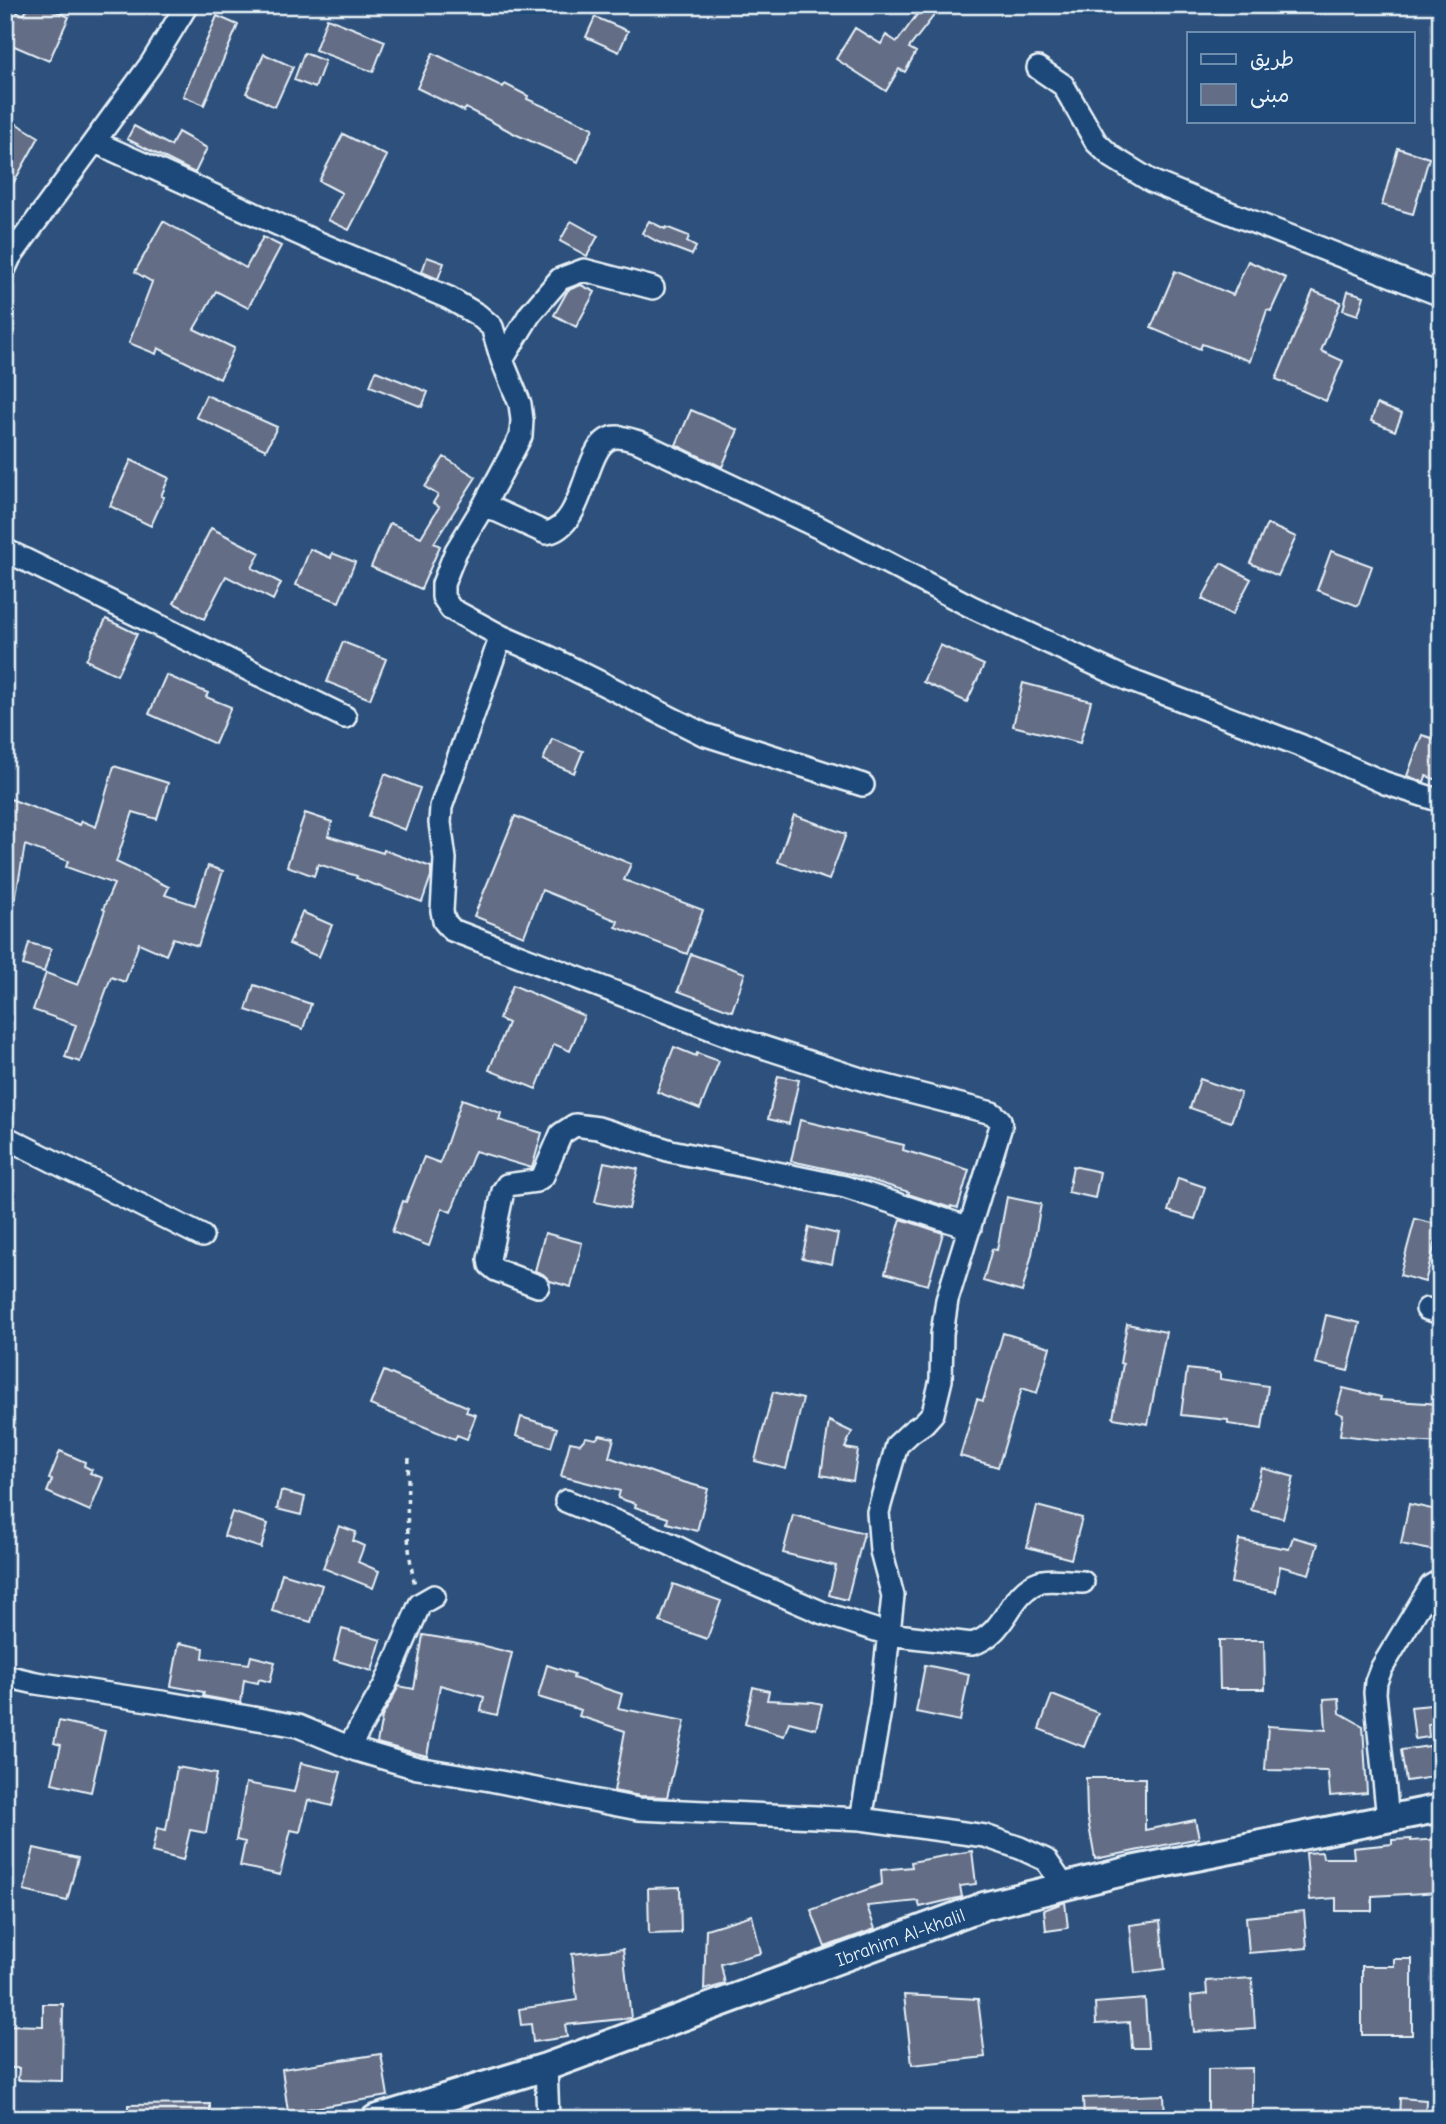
<svg xmlns="http://www.w3.org/2000/svg" width="1446" height="2124" viewBox="0 0 1446 2124" font-family="'Comic Neue','Playpen Sans Arabic',sans-serif">
<rect width="100%" height="100%" fill="#2d517c"/>
<filter id="ink" filterUnits="userSpaceOnUse"><feTurbulence type="fractalNoise" baseFrequency=".0143" numOctaves="2"/><feDisplacementMap in="SourceGraphic" scale="14" xChannelSelector="R" yChannelSelector="G"/><feConvolveMatrix kernelMatrix="1 2 1 2 8 2 1 2 1" color-interpolation-filters="sRGB"/></filter>
<g filter="url(#ink)">
<path fill="#646d86" stroke="#e8f1f8" stroke-width="2" d="M29 5H43L69 17 49 61 5 42V6L24 15Z
M924 5H942L909 48 916 52 905 72 899 69 886 91 836 59 855 28 881 44 886 35 897 42Z
M217 16 238 25 204 105 183 96Z
M595 17 628 31 619 52 586 37Z
M327 18 385 41 373 72 315 50Z
M304 53 325 61 315 88 294 80Z
M433 53 503 87 505 84 528 96 527 99 593 128 578 162 517 135 466 108 464 111 417 88Z
M264 54 293 67 275 107 246 93Z
M5 117 39 137 5 198Z
M134 126 171 146 178 132 207 148 195 173 127 139Z
M343 134 387 156 349 230 328 220 342 193 319 181Z
M1398 148 1429 158 1413 214 1382 205Z
M163 221 246 268 263 237 281 246 248 308 216 291 194 329 234 348 220 379 158 348 156 354 129 343 152 282 135 272Z
M571 221 598 236 587 256 560 241Z
M649 221 665 229 666 227 689 236 687 242 696 247 692 255 658 242 642 233Z
M427 257 444 263 438 279 422 272Z
M1248 261 1286 278 1271 311 1267 310 1250 361 1202 344 1200 349 1151 328 1175 271 1233 295Z
M581 285 595 292 576 327 554 315 568 290Z
M1313 291 1341 302 1321 351 1343 361 1326 401 1276 379Z
M1348 291 1364 296 1358 315 1343 310Z
M376 371 428 392 422 407 370 386Z
M206 395 277 427 266 450 196 417Z
M1377 404 1402 414 1395 431 1371 421Z
M691 410 738 430 722 467 676 445Z
M444 457 476 477 434 543 440 546 421 589 371 567 390 523 421 537 439 507 433 503 438 495 425 487Z
M131 460 169 478 161 496 164 497 151 526 110 506Z
M1267 524 1296 537 1278 576 1250 563Z
M211 528 260 553 252 568 281 583 273 600 226 576 204 619 174 603Z
M310 549 331 558 332 553 355 562 339 602 296 585Z
M1331 551 1372 566 1358 606 1317 590Z
M1221 563 1251 579 1232 615 1202 599Z
M106 619 137 634 117 675 86 660Z
M343 642 386 659 370 699 327 682Z
M940 645 984 665 967 702 923 682Z
M166 675 208 693 206 697 231 707 215 744 149 714Z
M1023 683 1091 701 1080 743 1013 726Z
M1422 735 1441 741V781L1426 776 1424 782 1407 776Z
M552 739 583 751 574 773 543 760Z
M114 766 168 783 157 819 133 812 116 862 169 887 165 895 195 905 208 866 223 871 198 946 173 938 166 955 139 943 125 982 111 977 80 1062 65 1057 76 1025 33 1010 46 973 78 985 105 910 103 909 114 884 66 867 68 861 25 845 13 912 5 911V851L12 833 5 831V797L80 825 82 821 96 827Z
M385 774 420 788 405 830 369 816Z
M305 813 332 822 328 836 383 853 384 850 431 867V876L422 902 356 878 357 876 318 864 314 876 287 866Z
M794 815 846 834 829 880 778 862Z
M515 816 631 864 624 880 703 910 687 954 616 927 618 921 542 890 524 936 474 916Z
M302 912 332 925 319 957 289 944Z
M29 943 51 949 44 972 23 965Z
M691 954 745 973 732 1011 678 991Z
M254 985 311 1004 303 1029 246 1010Z
M513 985 584 1016 570 1051 554 1044 536 1089 489 1070 508 1023 499 1019Z
M674 1047 696 1056 697 1053 719 1061 700 1109 657 1092Z
M778 1076 799 1080 789 1124 768 1119Z
M1200 1079 1241 1093 1231 1122 1190 1108Z
M462 1099 501 1113 499 1120 542 1133 532 1168 475 1151 451 1212 442 1208 429 1246 392 1232 403 1201 406 1202 424 1157 440 1163Z
M800 1120 904 1145 903 1150 969 1170 958 1208 951 1206V1208L908 1194 909 1192 851 1174 791 1161Z
M604 1162 638 1169 629 1209 595 1202Z
M1073 1166 1100 1172 1095 1198 1068 1192Z
M1178 1178 1205 1187 1195 1219 1168 1211Z
M1007 1197 1041 1204 1032 1254 1022 1292 983 1281 992 1249 997 1250Z
M901 1219 943 1233 928 1285 885 1273Z
M1415 1219 1440 1225 1425 1282 1400 1275Z
M809 1227 838 1234 832 1264 802 1258Z
M545 1233 582 1243 571 1287 550 1281 543 1274 535 1271Z
M1326 1315 1360 1323 1348 1371 1315 1363Z
M1127 1324 1166 1332 1148 1424 1113 1418 1123 1364 1120 1363Z
M1003 1333 1050 1347 1037 1393 1022 1388 998 1467 960 1456 977 1399 983 1401Z
M1187 1369 1220 1373V1379L1268 1386 1262 1429 1228 1424V1420L1181 1415Z
M384 1371 468 1407 466 1412 476 1415 467 1439 457 1435 455 1439 370 1405Z
M1343 1388 1381 1397 1380 1400 1441 1404V1443L1374 1439 1340 1435 1343 1415 1336 1412Z
M773 1392 803 1399 786 1469 755 1461Z
M521 1417 557 1428 551 1447 516 1436Z
M829 1421 852 1432 845 1448 858 1450 853 1481 821 1475Z
M600 1435 614 1438 609 1457 662 1476 708 1489 697 1531 667 1523 668 1518 635 1507 636 1504 618 1498 620 1491 561 1476 570 1442 580 1444 586 1437 596 1439Z
M60 1451 85 1462 84 1466 92 1470 90 1473 103 1478 90 1511 47 1492 52 1480 49 1479Z
M1262 1468 1294 1477 1283 1518 1251 1510Z
M281 1491 305 1497 301 1515 277 1509Z
M1409 1504 1441 1511V1552L1401 1544Z
M1037 1506 1082 1518 1071 1559 1027 1547Z
M232 1512 268 1524 261 1548 224 1536Z
M793 1515 864 1533 847 1600 829 1595 836 1566 783 1553Z
M339 1526 356 1532 353 1541 364 1546 358 1562 379 1571 373 1588 323 1568Z
M1293 1537 1318 1544 1309 1574 1280 1566 1276 1592 1231 1583 1239 1540 1289 1549Z
M282 1573 322 1585 311 1622 272 1611Z
M673 1584 721 1601 707 1639 660 1622Z
M342 1629 381 1640 372 1671 334 1660Z
M423 1635 472 1643 512 1653 497 1715 481 1711 484 1697 440 1685 427 1756 377 1743 382 1717 399 1686 414 1689Z
M1219 1640H1264L1265 1689H1220Z
M179 1643 204 1648 203 1658 249 1664 251 1656 275 1662 270 1682 259 1679 258 1683 244 1680 241 1703 203 1696 204 1692 171 1686Z
M547 1665 574 1674 573 1678 622 1694 618 1708 685 1721 667 1797 640 1796 614 1791 625 1731 579 1716 581 1710 538 1697Z
M925 1665 969 1674 960 1721 916 1712Z
M753 1687 769 1691 767 1700 813 1702 822 1704 816 1729 789 1722 784 1736 745 1724Z
M1052 1695 1098 1713 1084 1747 1039 1729Z
M1339 1698 1340 1713 1363 1726 1367 1793 1330 1796 1328 1771 1265 1770 1268 1726 1326 1730 1324 1699Z
M1441 1704V1722L1428 1724 1429 1737 1415 1739 1411 1707Z
M59 1721 105 1731 91 1792 52 1783 61 1745 54 1743Z
M1430 1746 1434 1777 1406 1781 1401 1750Z
M301 1763 341 1772 332 1806 308 1800 300 1832 291 1830 280 1875 240 1866 245 1842 236 1840 246 1783 294 1792Z
M177 1767 216 1774 206 1833 190 1830 183 1860 152 1852 157 1828 166 1830Z
M1086 1778H1145V1830L1195 1820 1199 1838 1095 1859 1087 1815Z
M1411 1839V1841L1441 1839V1892L1372 1896V1911H1336V1898L1310 1900 1306 1853 1322 1852 1323 1858H1354L1353 1848 1392 1844V1840Z
M34 1848 78 1858 67 1901 24 1891Z
M972 1851 976 1884 960 1886 962 1897 920 1907 918 1901 867 1906 875 1929 825 1947 811 1910 882 1884 881 1870 912 1867 911 1862Z
M680 1887 681 1933 649 1934 648 1888Z
M1065 1902 1068 1928 1046 1931 1044 1910Z
M1304 1911 1307 1948 1249 1953 1246 1917Z
M752 1915 761 1953 721 1964 725 1984 704 1990 706 1929Z
M1160 1921 1165 1969 1135 1973 1130 1925Z
M623 1949 631 2018 565 2025 567 2037 533 2042 531 2024 521 2025 519 2009 577 2000 572 1954Z
M1394 1959H1412V2035H1362V1966H1394Z
M1252 1978 1255 2028 1194 2032 1191 1996 1207 1994 1206 1981Z
M904 1995 978 1999 985 2057 912 2065Z
M1145 1999 1148 2048H1132L1130 2022 1096 2024 1095 2003Z
M43 2004H63L62 2081 18 2080 19 2068H5V2025L43 2026Z
M381 2054 388 2096 288 2112 282 2069Z
M1252 2068V2112H1208V2069Z
M1164 2095 1165 2119H1084L1083 2098Z
M1400 2098 1426 2100 1425 2119H1399Z
M210 2104V2119H128V2105Z"/>
<g fill="none" stroke-linecap="round" stroke-linejoin="round">
<defs>
<path id="minor" d="M1038 68 1063 85 1096 142 1112 157 1151 181 1202 202 1441 295
M95 142 317 242 449 298 478 315 492 327 502 360 520 404 522 420 521 436 484 505 456 551 443 584V597L451 609 501 636 441 807 440 823 445 859 442 911 444 921 452 930 735 1038 867 1081 992 1113 1000 1120 1001 1126 947 1300 942 1334 941 1380 933 1413 924 1423 911 1432 897 1445 878 1512 881 1551 893 1596 881 1705 861 1819
M5 268 10 257 151 64 187 5
M502 360 530 314 560 279 584 270 653 288
M484 505 546 533C589 526 582 437 617 437 624 437 632 440 639 442L820 528 972 607 1129 680 1302 746 1385 783 1441 801
M5 550 345 717
M501 636 549 657 703 734 863 785
M5 1137 202 1236
M538 1286 496 1270 490 1265 489 1259 503 1191 507 1185 536 1181 543 1176 561 1134 575 1125 598 1128 671 1151 845 1187 970 1228
M1427 1309 1441 1313
M566 1501 670 1544 708 1563 823 1613 888 1634 972 1644C1007 1634 1008 1593 1039 1582 1048 1578 1072 1582 1083 1582
M5 1676 36 1683 168 1703 298 1726 356 1750 417 1768 490 1780 638 1809 861 1819 985 1836 1020 1848 1046 1860 1063 1885
M349 1747 385 1685 420 1604 434 1596
M1388 1819 1375 1693 1376 1682 1381 1669 1431 1586 1441 1580
M546 2067 548 2119"/>
<g id="tertiary">
<path id="s1" d="M375 2119 546 2067 984 1906 1131 1870 1441 1808"/>
</g>
</defs>
<use href="#minor" stroke="#e8f1f8" stroke-width="26"/>
<use href="#tertiary" stroke="#e8f1f8" stroke-width="32"/>
<path stroke="#e8f1f8" stroke-width="3.5" stroke-dasharray="5 5" stroke-linecap="butt" d="M409 1458C407 1500 405 1544 415 1585"/>
<use href="#minor" stroke="#1f4a7a" stroke-width="21"/>
<use href="#tertiary" stroke="#1f4a7a" stroke-width="26"/>
</g>
</g>
<g text-anchor="middle" stroke-width="5" stroke-linejoin="round" paint-order="stroke">
<g font-size="19" fill="#e8f1f8" stroke="#1f4a7a">
<text dy="7" stroke="none"><textPath href="#s1" startOffset="556">Ibrahim Al-khalil</textPath></text>
</g>
</g>
<rect width="1446" height="2124" fill="none" stroke="#1f4a7a" stroke-width="28"/>
<rect x="14" y="14" width="1418" height="2096" fill="none" stroke="#e8f1f8" stroke-width="2.5" filter="url(#ink)"/>
<rect x="1187" y="32" width="228" height="91" fill="#1f4a7a" stroke="#6f8dac" stroke-width="2"/>
<rect x="1201" y="54" width="35" height="10" fill="#1f4a7a" stroke="#6f8dac" stroke-width="2"/>
<text x="1250" y="66" font-size="21" fill="#e8f1f8">طريق</text>
<rect x="1201" y="84" width="35" height="21" fill="#646d86" stroke="#6f8dac" stroke-width="2"/>
<text x="1250" y="102" font-size="21" fill="#e8f1f8">مبنى</text>
</svg>
